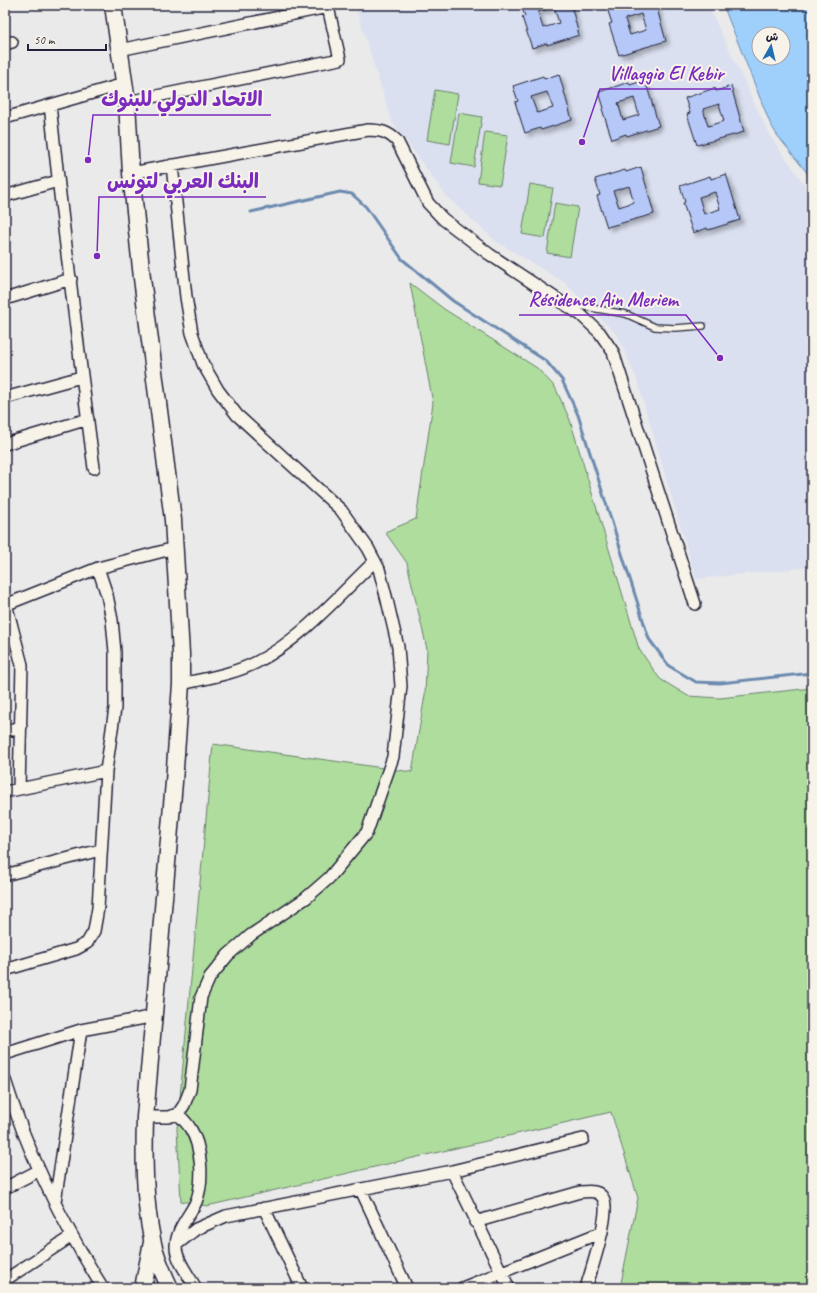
<svg xmlns="http://www.w3.org/2000/svg" width="817" height="1293" viewBox="0 0 817 1293" font-family="Caveat,'Playpen Sans Arabic',sans-serif">
<defs>
<filter id="shadow"><feDropShadow dx="3.5" dy="3.5" stdDeviation="2" flood-color="#0004"/></filter>
</defs>
<rect width="100%" height="100%" fill="#eaeaeb"/>
<filter id="ink" filterUnits="userSpaceOnUse"><feTurbulence type="fractalNoise" baseFrequency=".025" numOctaves="2"/><feDisplacementMap in="SourceGraphic" scale="8" xChannelSelector="R" yChannelSelector="G"/><feConvolveMatrix kernelMatrix="1 2 1 2 8 2 1 2 1" color-interpolation-filters="sRGB"/></filter>
<g filter="url(#ink)">
<path fill="#dae0ef" d="M355 5H708L770 136 812 195V567L696 579 637 380 618 336 564 282 497 242 447 197 392 122Z"/>
<path fill="#afdd9d" stroke="#68806c" d="M435 90 458 94 450 144 427 140Z
M459 113 482 117 474 167 451 163Z
M485 132 508 135 500 185 478 182Z
M530 184 553 188 545 238 522 234Z
M555 203 578 207 570 257 547 253Z
M410 283 444 309 537 368 555 387 570 420 639 649 660 679 688 696 720 698 812 688V1288H620L638 1198 611 1112 207 1206 181 1201 177 1129 213 744 412 772 425 695 427 649 407 563 385 532 416 519 433 403Z"/>
<path fill="#9ed0fb" stroke="#6c8aae" fill-rule="evenodd" d="M723 5H812V179L777 135 770 123ZM759 34H783V58H759Z"/>
<g fill="none" stroke-linecap="round" stroke-linejoin="round">
<path stroke="#6c8aae" stroke-width="3" d="M251 212 340 192 352 194 366 207 402 259 453 301 546 361 562 380 578 415 649 639 669 666 696 682 720 683 812 673"/>
</g>
<path fill="#b5c8f7" stroke="#22223b" fill-rule="evenodd" filter="url(#shadow)" d="M521 5H571L579 35 547 45V43L532 48 522 17 525 16ZM554 7 559 23 543 28 538 12Z
M615 5H656L666 41 619 55 609 24 612 23 607 8ZM641 14 646 30 630 35 625 19Z
M559 74 572 120 541 130 540 128 525 133 515 102 518 101 513 86 543 76 544 79ZM547 92 553 108 537 113 531 97Z
M645 80 659 126 627 136 626 134 612 139 602 109 604 108 599 92 629 82 630 85ZM634 98 639 115 623 120 618 103Z
M731 86 744 132 697 145 687 114 690 113 685 98 715 88 716 91ZM719 104 724 121 708 126 703 109Z
M641 167 654 214 607 227 597 196 600 195 595 179 625 170 626 172ZM629 186 634 202 619 207 613 191Z
M726 174 740 220 708 230 707 228 693 233 683 203 685 202 680 186 710 176 711 179ZM715 192 720 209 704 214 699 197Z"/>
<g fill="none" stroke-linecap="round" stroke-linejoin="round">
<defs>
<path id="lane" d="M568 304 626 314 655 327 675 328 703 326"/>
<path id="street" d="M5 44 12 42
M119 50 328 7 340 59 127 102
M50 105C63 226 78 347 94 468
M5 118 124 84
M131 173 368 130C381 130 388 132 397 141L428 203 443 219 489 254 581 315 600 333 613 352 695 604
M5 196 58 181
M5 299 71 279
M5 398 81 377
M5 444 88 419
M5 600 22 665 19 789
M5 605 98 568 175 548
M181 684C207 678 234 674 257 662 302 639 339 595 375 561
M5 731 21 727
M5 792 106 771
M5 875 100 850
M5 970 76 949 87 943 94 931 98 908 106 771 115 708V652L112 620 107 595 98 568
M5 1054 81 1030 155 1016
M5 1080C28 1154 62 1223 103 1288
M178 1114C182 1118 187 1123 190 1128 202 1146 204 1182 196 1202 189 1217 176 1229 176 1247 176 1260 189 1276 196 1288
M145 1117H168L178 1114 184 1105 190 1090 201 997 210 977 228 955 251 935 306 898 329 878 367 832 393 757 401 686 398 647 387 600 379 569 368 548 341 510 237 415 218 390 203 364 192 333 186 297 172 165
M452 1171 509 1288
M5 1188 38 1171
M361 1190 407 1288
M55 1202 81 1030
M264 1208 302 1288
M475 1222 580 1192C590 1191 600 1190 604 1200 610 1215 591 1271 586 1288
M176 1245 196 1229 226 1216 452 1171 583 1139
M5 1280 72 1236
M462 1288 602 1232"/>
<path id="secondary" d="M113 5 127 102 131 173 142 278 173 520 181 654V684L174 782 145 1117C144 1158 144 1199 152 1239 155 1256 163 1273 170 1288
M143 1288 152 1242"/>
</defs>
<use href="#lane" stroke="#22223b" stroke-width="8"/>
<use href="#street" stroke="#22223b" stroke-width="14"/>
<use href="#secondary" stroke="#22223b" stroke-width="19"/>
<use href="#lane" stroke="#f7f3e8" stroke-width="5.5"/>
<use href="#street" stroke="#f7f3e8" stroke-width="11"/>
<use href="#secondary" stroke="#f7f3e8" stroke-width="16"/>
</g>
</g>
<path fill="none" stroke="#7b2cbf" stroke-width="1.5" d="M582 142L600 89H731M88 160L93 115H271M97 256L99 197H266M720 358L686 315H519"/>
<g fill="#7b2cbf" stroke="#f7f3e8" stroke-width="1.5">
<circle cx="582" cy="142" r="4"/>
<circle cx="88" cy="160" r="4"/>
<circle cx="97" cy="256" r="4"/>
<circle cx="720" cy="358" r="4"/>
</g>
<g font-size="20" text-anchor="middle" font-weight="bold" fill="#7b2cbf" stroke="#f7f3e8" stroke-width="4" stroke-linejoin="round" paint-order="stroke">
<text x="666" y="80">Villaggio El Kebir</text>
<text x="182" y="106">الاتحاد الدولي للبنوك</text>
<text x="183" y="188">البنك العربي لتونس</text>
<text x="603" y="306">Résidence Ain Meriem</text>
</g>
<rect width="817" height="1293" fill="none" stroke="#f7f3e8" stroke-width="20"/>
<rect x="10" y="10" width="797" height="1273" fill="none" stroke="#22223b" stroke-width="1.5" filter="url(#ink)"/>
<g transform="translate(771 46) rotate(8)"><circle r="19" fill="#f7f3e8" stroke="#a29fa3"/>
<path d="M0-3L7 15L0 10L-7 15Z" fill="#1f6fb2"/>
<text y="-6" font-size="11" font-weight="bold" text-anchor="middle" fill="#22223b">ش</text>
</g>
<path d="M28 44v6h78v-6" fill="none" stroke="#22223b" stroke-width="2"/>
<text x="34" y="44" font-size="12" fill="#22223b" stroke="#f7f3e8" stroke-width="3" paint-order="stroke">50 m</text>
</svg>
